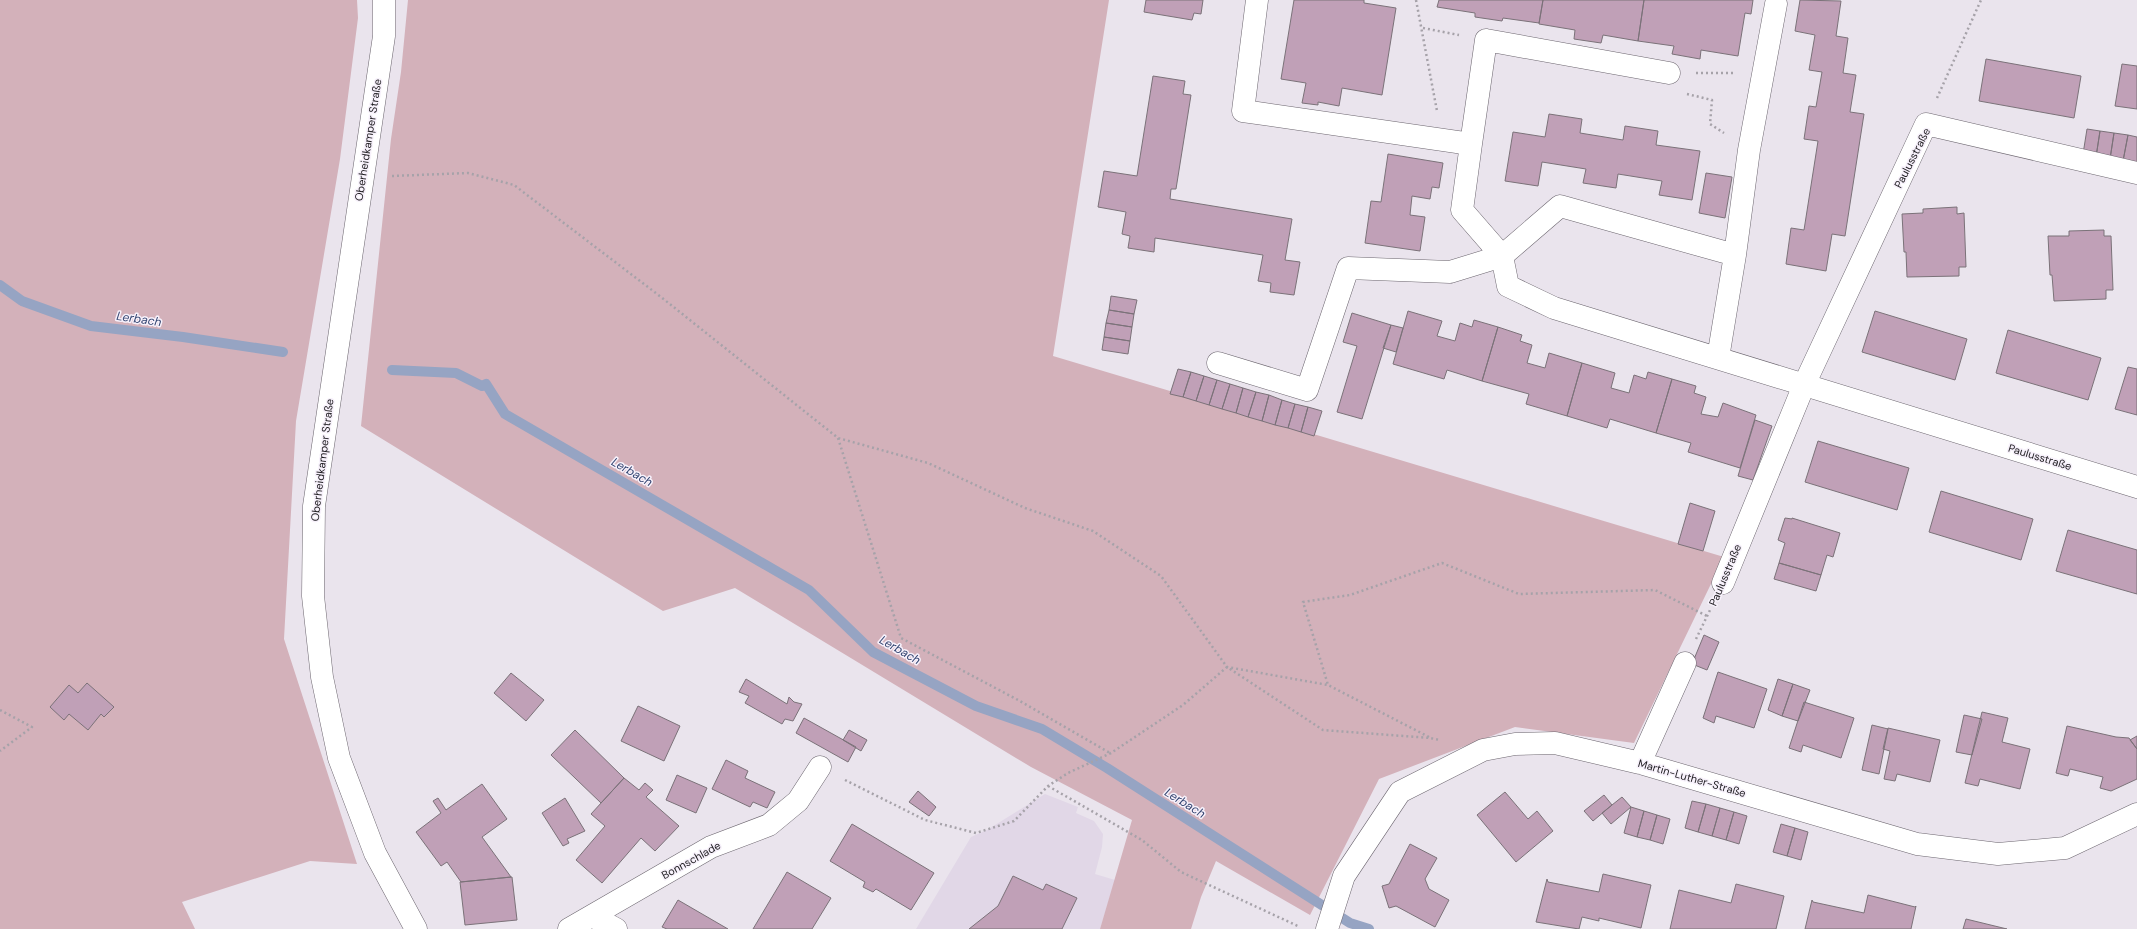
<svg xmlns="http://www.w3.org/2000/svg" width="2137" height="929" viewBox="0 0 2137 929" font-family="'DM Sans',sans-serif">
<rect width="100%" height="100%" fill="#eae4ed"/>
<path fill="#e1d7e7" d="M1045 794 1078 807 1076 813 1094 821 1103 834 1102 847 1095 874 1115 880 1100 929H916L971 837 987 830Z"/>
<path fill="#d3b1ba" d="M0 0H357L358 18 340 159 296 421 284 639 357 864 310 861 182 902 195 929H0Z
M408 0H1109L1053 356 1724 557 1634 743 1515 727 1379 779 1310 915 1216 861 1201 897 1191 929H1100L1132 820 1031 767 735 588 663 611 361 426 391 139 401 72Z"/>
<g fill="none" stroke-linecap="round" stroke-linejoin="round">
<path stroke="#96a4c3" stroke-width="10" d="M0 285 22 301 91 326 183 337 283 352
M392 370 456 373 482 386 486 384 505 414 809 590 873 652 976 706 1042 729 1107 768 1350 923 1369 929"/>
</g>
<path fill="#c0a0b7" stroke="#7b7279" d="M1146 0H1203L1201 14 1194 13 1192 20 1144 12Z
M1294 0H1364V3L1396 8 1382 95 1342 88 1339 106 1318 102V105L1302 103 1306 83 1281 79Z
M1439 0H1543L1539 23 1503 18 1502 21 1475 17V13L1437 7Z
M1543 0H1644L1638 41 1603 35 1601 43 1574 39 1575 30 1539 24Z
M1644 0H1753L1751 14 1745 13 1738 56 1701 50 1700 59 1672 54 1674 46 1638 41Z
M1800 0 1841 1 1836 36 1848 38 1843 73 1856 75 1850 112 1864 114 1845 236 1832 234 1826 271 1786 264 1791 228 1804 230 1818 141 1804 139 1809 106 1816 107 1822 72 1809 70 1815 35 1795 31Z
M1986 59 2081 76 2074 118 1979 101Z
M2122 64 2137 66V109L2115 106Z
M1153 76 1185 81 1183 94 1191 95 1176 189H1171L1170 199 1292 219 1285 260 1300 262 1294 295 1270 292 1271 283 1258 281 1263 255 1155 238 1154 252 1128 248 1130 236 1122 234 1126 212 1098 207 1104 171 1137 176Z
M1549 114 1582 119 1580 133 1623 140 1625 126 1658 131 1656 145 1700 151 1692 200 1659 195 1662 181 1618 174 1616 188 1583 183 1586 169 1542 162 1538 186 1505 181 1513 132 1545 137Z
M2087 129 2100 131 2096 157 2083 154Z
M2100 131 2114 133 2110 159 2096 157Z
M2114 133 2128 135 2123 161 2110 159Z
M2128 135 2137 137V163L2123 161Z
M1388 154 1443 163 1439 188 1432 187 1430 199 1412 196 1410 215 1425 217 1420 251 1365 243 1371 201 1381 202Z
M1706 173 1732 177 1725 218 1699 213Z
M1957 207V214L1964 213 1966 267H1959V276L1907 277 1906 252H1904L1902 214 1923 213V209Z
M2104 230V236H2111L2113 290H2106V299L2054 301 2052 275H2050L2048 236H2069V231Z
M1111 296 1137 300 1134 314 1109 310Z
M1109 310 1134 314 1132 327 1106 323Z
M1408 311 1442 321 1437 336 1455 341 1460 323 1472 327 1474 320 1498 327 1482 381 1447 370 1444 379 1393 364Z
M1875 311 1967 339 1955 380 1862 352Z
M1352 313 1391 325 1362 419 1337 412 1357 346 1343 342Z
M1106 323 1132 327 1130 341 1104 337Z
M1391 325 1403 328 1396 352 1383 348Z
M1498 327 1522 335 1520 341 1532 345 1527 363 1545 368 1549 353 1582 363 1567 416 1526 404 1529 394 1482 381Z
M2008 330 2101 358 2088 400 1996 373Z
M1104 337 1130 341 1128 354 1102 350Z
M1582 363 1615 373 1611 388 1629 393 1634 375 1646 379 1648 372 1672 379 1656 433 1610 419 1607 428 1567 416Z
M2128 367 2137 369V415L2115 409Z
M1178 369 1191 372 1183 397 1170 394Z
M1191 372 1204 376 1196 401 1183 397Z
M1204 376 1217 380 1209 405 1196 401Z
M1672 379 1696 386 1694 393 1706 397 1701 414 1718 417 1723 403 1756 415 1740 468 1688 452 1691 443 1656 433Z
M1217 380 1230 384 1222 409 1209 405Z
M1230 384 1243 388 1236 413 1222 409Z
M1243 388 1256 392 1248 417 1236 413Z
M1256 392 1269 395 1262 421 1248 417Z
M1269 395 1282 400 1275 425 1262 421Z
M1282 400 1295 404 1288 428 1275 425Z
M1295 404 1308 407 1301 432 1288 428Z
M1308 407 1322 411 1314 436 1301 432Z
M1755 420 1772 426 1753 480 1738 476Z
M1818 441 1909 468 1897 510 1805 482Z
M1941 491 2033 519 2021 560 1929 532Z
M1690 503 1715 511 1703 551 1678 544Z
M1785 518 1792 519V518L1840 533 1833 557 1827 555 1821 575 1779 563 1785 543 1778 540Z
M2068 530 2137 550V594L2056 571Z
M1779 563 1821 575 1816 591 1774 579Z
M1704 635 1719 642 1707 670 1692 664Z
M1718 672 1767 689 1754 728 1716 716 1714 723 1703 718Z
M511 673 544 700 526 721 494 693Z
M746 679 787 704 789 697 794 702 802 704 793 721 785 719 782 724 745 703 749 696 739 692Z
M1778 679 1793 684 1782 716 1768 710Z
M87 683 114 707 104 717 101 714 88 730 69 714 64 720 50 707 69 685 78 693Z
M1793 684 1810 690 1798 721 1782 716Z
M1804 702 1854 718 1841 758 1803 745 1801 752 1789 748Z
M638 706 680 726 664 761 621 741Z
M1982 712 2008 718 2002 742 2030 749 2020 789 1980 779 1978 786 1965 783Z
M1964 715 1982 719 1972 755 1956 752Z
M804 718 856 747 848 762 796 733Z
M1872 725 1888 729 1879 774 1862 770Z
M2067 726 2116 737 2129 738 2137 749V779L2111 791 2100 788 2103 777 2070 769 2068 776 2056 773Z
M1888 728 1940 740 1930 782 1897 774 1895 781 1884 779 1890 751 1883 749Z
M575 730 624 778 601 803 551 755Z
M849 730 867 740 861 751 843 740Z
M2137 736V749L2130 740Z
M726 760 748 771 745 778 775 792 767 808 753 802 750 807 712 789Z
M677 775 707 788 696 813 666 800Z
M624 778 639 790 645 783 653 790 646 797 679 826 655 851 641 838 602 883 576 860 605 826 591 814Z
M482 784 507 819 482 837 511 877 461 882 447 862 441 866 416 832 441 813 433 801 438 798 446 810Z
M918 791 936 807 929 816 909 802Z
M1505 792 1528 819 1537 811 1553 831 1516 862 1477 815Z
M1604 795 1612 805 1593 821 1584 811Z
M1622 797 1631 807 1611 824 1602 813Z
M565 798 585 831 567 839 569 843 563 846 542 813Z
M1692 801 1706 804 1698 832 1685 828Z
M1706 804 1720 808 1712 836 1698 832Z
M1631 807 1644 811 1637 837 1624 833Z
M1720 808 1734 812 1726 840 1712 836Z
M1644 811 1657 815 1650 840 1637 837Z
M1734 812 1747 816 1739 844 1726 840Z
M1657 815 1670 819 1663 844 1650 840Z
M852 824 934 873 911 910 876 889 873 892 863 887 865 882 830 861Z
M1781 824 1795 828 1787 856 1773 852Z
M1795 828 1808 832 1801 860 1787 856Z
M1410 844 1437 858 1425 879 1429 889 1449 900 1435 927 1396 906 1389 908 1382 886 1389 884Z
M787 872 831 898 812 929H753Z
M1603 874 1651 885 1641 928 1599 918V921L1582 917 1579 929 1536 922 1547 879 1548 882 1599 892Z
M1013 876 1043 890 1046 884 1077 898 1062 929H969L998 906Z
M512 877 517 920 465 925 460 882Z
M1736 884 1784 896 1776 929H1670L1679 890 1731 903Z
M1868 895 1915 907 1916 906 1911 929H1805L1812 900 1813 902 1864 913Z
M678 900 728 929H667L662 927Z
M1966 919 2007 929H1963Z"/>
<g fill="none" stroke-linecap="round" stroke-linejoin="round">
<defs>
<path id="minor" d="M384 0V36L314 506 313 596 322 677 339 758 375 853 416 929
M1257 0 1243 111 1471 144 1462 210 1502 256 1508 286 1554 308 2137 487
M1471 144 1486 40 1669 73
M1718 358 1735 255
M1218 363 1307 390 1348 268 1450 272 1502 256 1560 206 1735 255 1749 150 1776 4
M1723 583 1804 385 1926 124 2137 173
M1640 763 1685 663
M592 916 616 929
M569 929 711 847 769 825 798 801 820 767
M1327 929 1344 876 1400 792 1483 750 1515 744 1555 743 1640 763 1917 844 1998 854 2065 848 2137 814"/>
</defs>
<use href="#minor" stroke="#6c666f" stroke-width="23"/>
<path stroke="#a6a2a9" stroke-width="2.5" stroke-dasharray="2 3" stroke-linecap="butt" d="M1416 0 1437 111
M1423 28 1459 35
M1696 73H1735
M1687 94 1712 100 1710 124 1724 133
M1937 98 1981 0
M392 176 468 173 514 185 661 297 838 438 928 463 1025 508 1093 531 1161 576 1227 667 1328 685
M838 438 901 638 1018 700 1110 753
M1696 639 1711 608
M0 710 32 727 0 751
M1429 737 1328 685 1303 602 1350 595 1442 563 1519 594 1655 590 1707 616
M845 780 925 820 976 833 1014 821 1048 786 1068 773 1111 753 1183 705 1227 667 1323 730 1430 738 1440 740
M1048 786 1142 840 1181 872 1300 927"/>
<use href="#minor" stroke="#fff" stroke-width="22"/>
</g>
<g text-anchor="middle" stroke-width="3" stroke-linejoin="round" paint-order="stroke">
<g font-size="11" fill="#1d1b1f" stroke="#f7f1fb">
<text transform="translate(368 140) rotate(-81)" y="4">Oberheidkamper Straße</text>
<text transform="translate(1912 158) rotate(-63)" y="4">Paulusstraße</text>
<text transform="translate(2040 457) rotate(17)" y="4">Paulusstraße</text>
<text transform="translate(322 460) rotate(-83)" y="4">Oberheidkamper Straße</text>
<text transform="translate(1725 575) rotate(-67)" y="4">Paulusstraße</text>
<text transform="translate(1692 778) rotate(16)" y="4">Martin-Luther-Straße</text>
<text transform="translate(691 860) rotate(-29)" y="4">Bonnschlade</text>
</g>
<g font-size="12" font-style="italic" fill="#344571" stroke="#f7f1fb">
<text transform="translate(139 319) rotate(8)" y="4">Lerbach</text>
<text transform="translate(632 472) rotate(30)" y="4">Lerbach</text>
<text transform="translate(900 650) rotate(30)" y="4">Lerbach</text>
<text transform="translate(1185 803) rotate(32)" y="4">Lerbach</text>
</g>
</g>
</svg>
